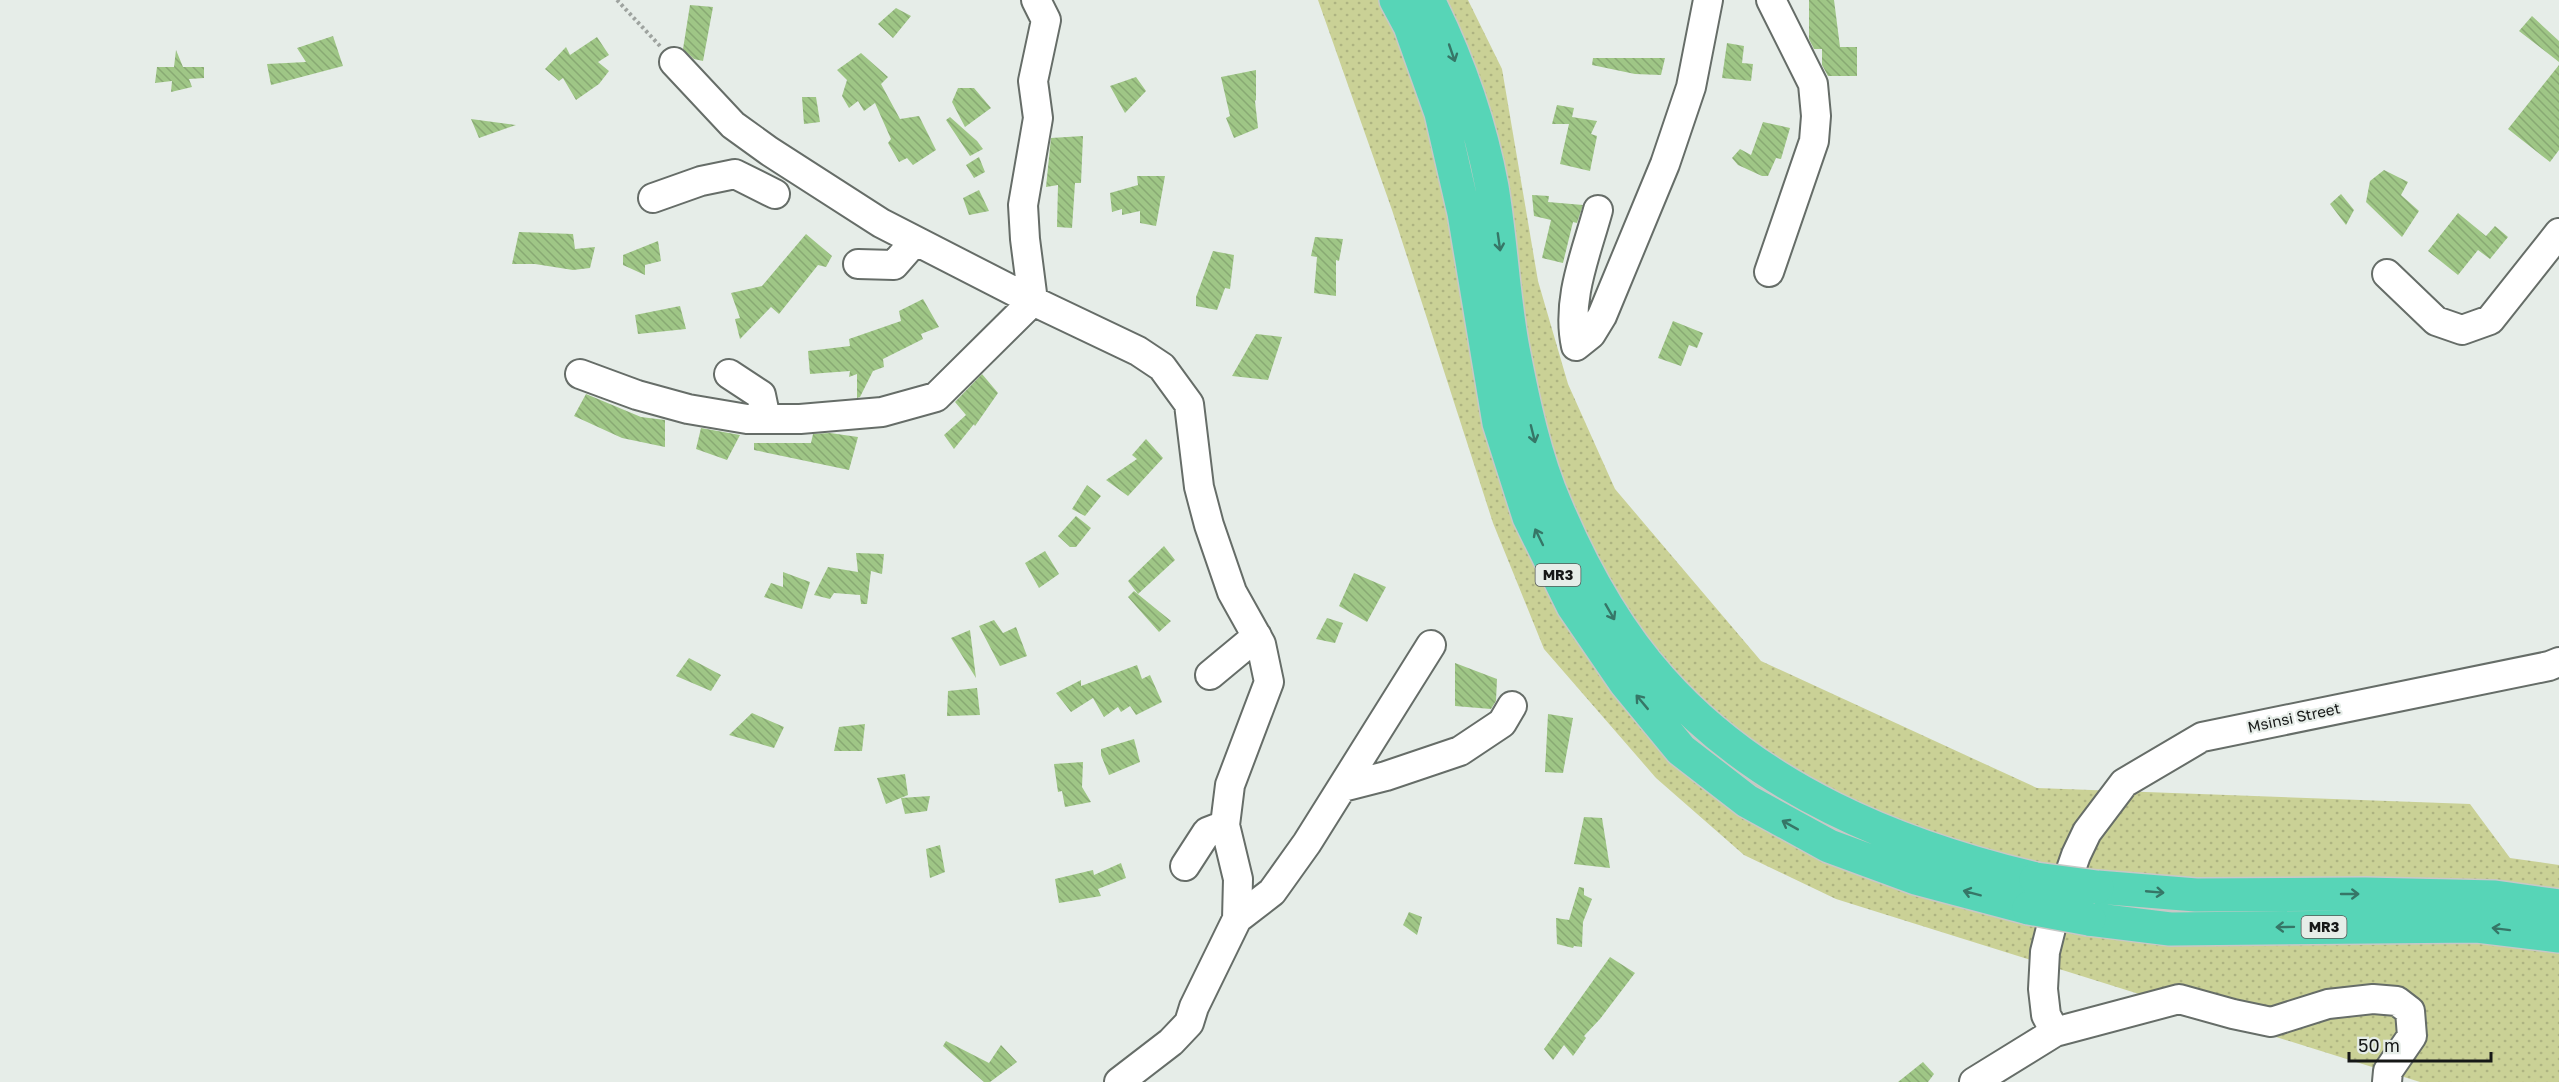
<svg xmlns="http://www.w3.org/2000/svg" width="2559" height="1082" viewBox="0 0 2559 1082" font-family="'Golos Text',sans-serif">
<defs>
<pattern id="grass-dots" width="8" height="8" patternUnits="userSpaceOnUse" patternTransform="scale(1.5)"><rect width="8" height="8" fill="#cad196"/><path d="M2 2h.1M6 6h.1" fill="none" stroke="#adb381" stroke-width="1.8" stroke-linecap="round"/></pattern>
<pattern id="building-back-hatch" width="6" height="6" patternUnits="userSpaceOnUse" patternTransform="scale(1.5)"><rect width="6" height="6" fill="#9fc686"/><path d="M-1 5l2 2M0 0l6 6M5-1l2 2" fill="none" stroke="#88a973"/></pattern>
</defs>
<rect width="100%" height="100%" fill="#e6ede8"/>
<path fill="url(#grass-dots)" d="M1318 0H1468L1502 69 1538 281 1568 384 1615 489 1761 661 2037 788 2470 804 2510 858 2559 865V1082H2420L1836 899 1744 855 1656 778 1544 649 1493 523 1392 210Z"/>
<path fill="url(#building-back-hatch)" d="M1809 0H1834L1840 47H1857V76H1828L1822 65V49H1814L1809 39Z
M690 5 713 7 703 61 694 59 683 49Z
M896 8 911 16 893 38 878 24Z
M2532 16 2559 41V62L2519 31Z
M333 36 343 66 271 85 267 64 306 62 297 48Z
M597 37 609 55 598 62 609 71 599 84 576 100 563 78 559 81 545 69 566 47 570 55Z
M1727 43 1744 46 1742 63 1753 64 1751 81 1722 78Z
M176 50 183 67H204V78L189 79 192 87 171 92 172 81 155 83 157 67H174Z
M861 53 888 77 881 84 900 119 919 116 936 150 913 165 907 158 899 162 888 143 891 139 875 103 864 111 858 101 849 108 842 96 847 80 837 70Z
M1593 58H1665L1661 75 1635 74 1592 65Z
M2559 65V150L2550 162 2508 129Z
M1256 70V100L1255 101 1258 128 1234 138 1226 118 1230 116 1221 77Z
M1136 77 1146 91 1125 113 1110 86Z
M958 88H974L991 108 965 127 952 102Z
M802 97H816L820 122 804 124Z
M1557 105 1574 108 1572 117 1597 121 1591 134 1597 136 1590 171 1560 164 1569 124H1552Z
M950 117 977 141 983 149 970 156 946 120Z
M471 119 516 125 479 138Z
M1763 122 1790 128 1781 159 1776 158 1768 176H1762L1738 165 1732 158 1740 149 1751 155Z
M1083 136 1081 183H1075L1072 228 1057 227 1058 185 1046 187 1051 138Z
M979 157 985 172 974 178 966 165Z
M2384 170 2408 182 2401 195 2419 211 2402 237 2366 202 2370 181Z
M1137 176H1165L1156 226 1140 223V211L1122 215V209L1112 212 1110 193 1138 185Z
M979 190 989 211 969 215 963 198Z
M2341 194 2354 210 2346 225 2330 204Z
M1532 195 1549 196 1548 202 1583 205 1577 223 1573 222 1563 263 1542 258 1551 220 1534 216Z
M2458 213 2486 236 2495 226 2508 237 2490 259 2478 250 2458 275 2428 251Z
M519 232 573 234 575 249 595 247 590 268 573 270 535 264H512Z
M806 234 832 256 826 267 818 265 779 314 771 307 740 339 735 319 740 318 731 293 762 286Z
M1315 237 1343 239 1339 261 1336 260V296L1314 293 1317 257 1311 256Z
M658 241 661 261 645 265V275L623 265V255Z
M1213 251 1234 255 1230 289 1225 288 1217 310 1196 306V297Z
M923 299 939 327 921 334 923 339 883 359 884 367 873 371 860 397 857 398V374L849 377 850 371 810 374 808 351 850 346 849 339 901 321 899 311Z
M680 306 686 329 638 334 635 315Z
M1673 321 1703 333 1697 348 1689 345 1681 366 1658 358Z
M1256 334 1282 337 1268 380 1232 376Z
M982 374 998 393 975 426 974 424 954 449 944 435 966 415 955 402Z
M586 394 641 417 665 420V447L622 438 574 416Z
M701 428 740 435 727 460 696 449Z
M830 433 858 437 849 470 754 450V443H811L813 434Z
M1146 439 1163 458 1128 496 1106 480 1137 459 1132 455Z
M1087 485 1101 496 1085 516 1072 509Z
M1076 516 1091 528 1076 547H1070L1058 536Z
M1164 546 1175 560 1138 594 1128 581Z
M1045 551 1059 574 1039 588 1025 563Z
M856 553 884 554 882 574 871 571 867 604H861L860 595 834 593 830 599 814 595 828 567 858 572Z
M783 572 810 582 802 609 764 597 771 583 783 587Z
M1354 573 1386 587 1367 622 1339 606Z
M1134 591 1171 621 1159 632 1128 597Z
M1327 618 1343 623 1335 643 1316 639Z
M994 620 1003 633 1016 627 1027 656 1000 666 979 626Z
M970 630 976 678 951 638Z
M689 658 721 675 711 691 676 676Z
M1455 663 1497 679 1496 701 1491 709 1455 706Z
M1137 665 1142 679 1150 675 1162 702 1136 715 1130 706 1121 712 1118 707 1104 717 1093 698 1071 712 1056 693 1081 680V686Z
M977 688 980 715 947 716 948 691Z
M752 713 784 727 774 748 729 735Z
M1548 714 1573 718 1563 773 1545 772Z
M865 724 862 751H834L839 727Z
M1134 739 1140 762 1109 775 1101 755V749Z
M1083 762 1082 787 1091 802 1065 807 1062 791 1058 792 1054 764Z
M905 774 908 795 886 804 877 778Z
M930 796 927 811 905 814 901 798Z
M1584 817 1602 818 1610 868 1574 864Z
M940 845 945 872 930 878 926 849Z
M1121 863 1126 878 1098 889 1101 896 1059 903 1055 879 1093 870 1094 875Z
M1579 887 1584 888V895L1592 899 1583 922 1582 947 1574 946 1573 948 1557 944 1556 918 1569 920Z
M1409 912 1422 917 1417 935 1403 925Z
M1610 957 1635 973 1600 1019 1584 1036 1586 1038 1573 1056 1564 1045 1553 1060 1544 1049Z
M946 1041 989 1063 1001 1045 1017 1062 990 1082H984L943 1046Z
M1923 1062 1934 1074 1928 1082H1898Z"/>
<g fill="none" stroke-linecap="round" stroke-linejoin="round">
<defs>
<path id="minor" d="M674 62 733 125 769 151 881 223 1033 301 1138 351 1162 367 1189 404 1199 487 1209 525 1232 592 1261 644 1269 682 1230 785 1225 825 1238 879 1237 919 1194 1007 1189 1023 1171 1042 1119 1082
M653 198 701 181 735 174 775 194
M1598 210C1586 254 1566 300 1576 346L1591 334 1602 316 1665 164 1691 87 1708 0
M858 264 894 265 915 241
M1769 272 1814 141 1816 116 1813 84 1771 0
M2387 274 2436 321 2462 330 2490 320 2559 233
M580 374 637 395 688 409 747 419H800L882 412 936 397 1033 301 1025 239 1023 205 1038 118 1033 81 1046 20 1036 0
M729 374 761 395 766 419
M1210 675 1257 636
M1343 787 1386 776 1460 751 1502 723 1512 706
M1185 866 1207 832 1225 825
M1237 919 1272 892 1307 843 1431 645
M2055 1032 2046 1015 2043 989 2045 952 2052 924 2076 855 2087 832 2124 783 2202 737 2549 666 2559 662
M1974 1082 2055 1032 2179 999 2233 1014 2271 1022 2328 1004 2373 999 2397 1001 2410 1011 2412 1036 2388 1071 2387 1082"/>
<path id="highway" d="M1396 0 1410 26 1441 113 1464 213 1499 423 1529 517 1573 606 1625 682 1681 750 1747 801 1829 846 1916 878 2029 908
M1428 0C1457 58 1480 123 1492 187 1501 241 1503 296 1513 349 1523 401 1535 458 1556 506 1582 568 1616 630 1661 680 1758 789 1896 846 2036 879
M2097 887 2196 895 2365 894 2495 897 2559 906
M2089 919 2170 929 2477 926 2559 936"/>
</defs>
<use href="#minor" stroke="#666d68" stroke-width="32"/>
<use href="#highway" stroke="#c7c8c7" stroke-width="36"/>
<path stroke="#9ea39f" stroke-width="4" stroke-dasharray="3 3" stroke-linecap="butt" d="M617 0 660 46"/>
<use href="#minor" stroke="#fff" stroke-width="28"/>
<use href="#highway" stroke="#57d5b7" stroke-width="33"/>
<defs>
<path id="highway-bridge" d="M2036 879 2097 887
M2029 908 2089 919"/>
</defs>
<use href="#highway-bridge" stroke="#c7c8c7" stroke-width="36" stroke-linecap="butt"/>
<use href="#highway-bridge" stroke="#57d5b7" stroke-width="33"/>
</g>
<defs><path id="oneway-shaft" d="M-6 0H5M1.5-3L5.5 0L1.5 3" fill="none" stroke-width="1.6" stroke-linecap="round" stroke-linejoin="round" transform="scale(1.5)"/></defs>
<g stroke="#367667">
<use href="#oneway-shaft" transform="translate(1452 53) rotate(71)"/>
<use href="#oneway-shaft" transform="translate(1499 242) rotate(82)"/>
<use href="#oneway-shaft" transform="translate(1533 434) rotate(76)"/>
<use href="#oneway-shaft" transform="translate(1539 537) rotate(-116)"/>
<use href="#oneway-shaft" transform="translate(1610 612) rotate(60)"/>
<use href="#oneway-shaft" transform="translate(1642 702) rotate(-130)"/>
<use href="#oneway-shaft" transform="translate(1790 825) rotate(-151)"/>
<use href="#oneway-shaft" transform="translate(2155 892) rotate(5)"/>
<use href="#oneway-shaft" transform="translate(1972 893) rotate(-165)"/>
<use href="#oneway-shaft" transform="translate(2350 894)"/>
<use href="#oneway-shaft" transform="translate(2285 927) rotate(179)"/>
<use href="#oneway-shaft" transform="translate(2501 929) rotate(-173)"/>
</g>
<g text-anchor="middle" stroke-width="4.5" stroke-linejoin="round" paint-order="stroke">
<g fill="#e6ede8" stroke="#545856" stroke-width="1.5">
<rect x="1535.5" y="564" width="45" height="22" rx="4.5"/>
<rect x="2301.5" y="916" width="45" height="22" rx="4.5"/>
</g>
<g font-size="14" font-weight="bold" fill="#161817">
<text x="1558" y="580">MR3</text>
<text x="2324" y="932">MR3</text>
</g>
<g font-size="15" fill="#161817" stroke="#e6ede8">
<text transform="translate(2294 718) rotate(-12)" y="5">Msinsi Street</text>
</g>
</g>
<path d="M2349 1052v9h142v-9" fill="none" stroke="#161817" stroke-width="3"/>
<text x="2358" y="1052" font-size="18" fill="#161817" stroke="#e6ede8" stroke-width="4.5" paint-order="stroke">50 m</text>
</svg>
